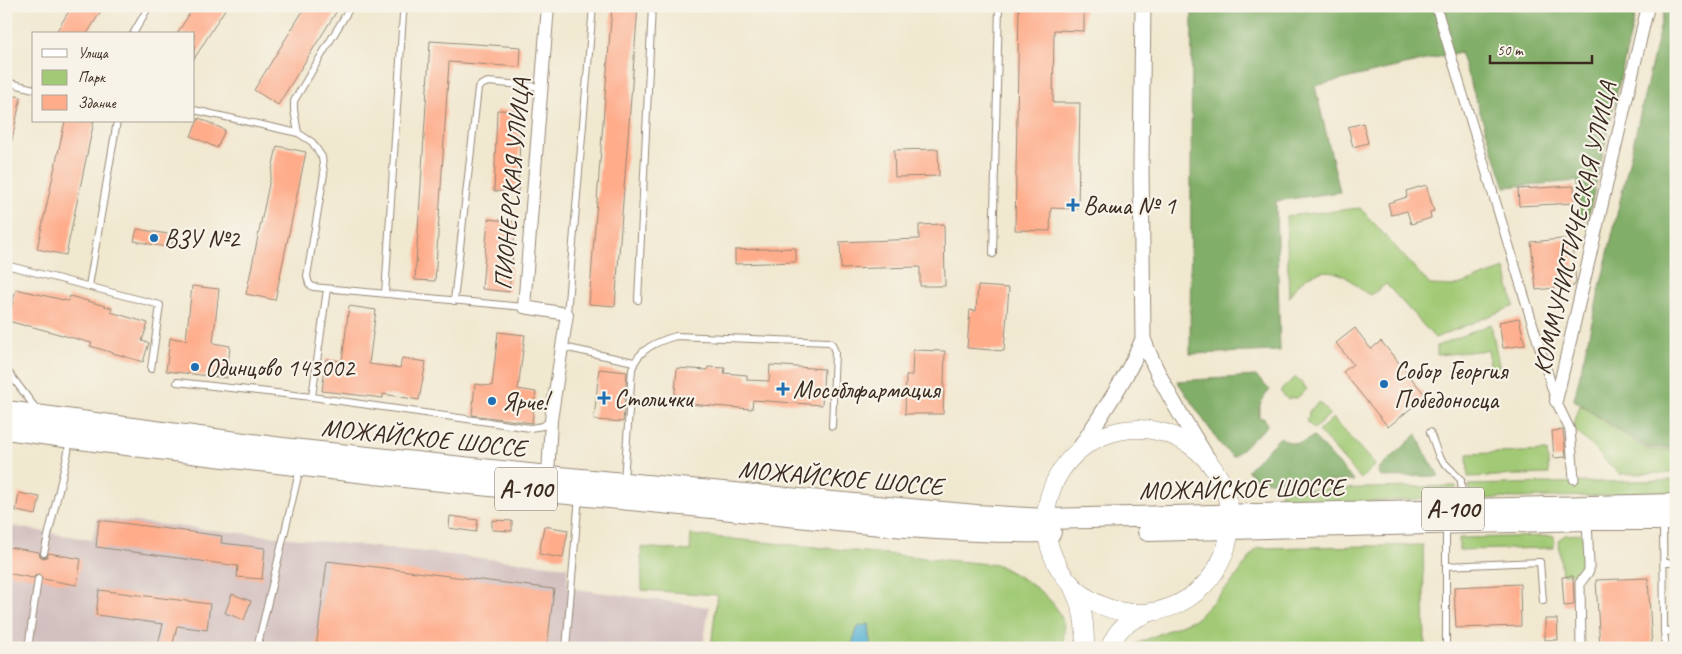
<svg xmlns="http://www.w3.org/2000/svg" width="1682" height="654" viewBox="0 0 1682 654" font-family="Caveat,sans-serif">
<rect width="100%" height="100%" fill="#f7f3e8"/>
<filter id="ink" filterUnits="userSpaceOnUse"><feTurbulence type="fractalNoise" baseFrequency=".02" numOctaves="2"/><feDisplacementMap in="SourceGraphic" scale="10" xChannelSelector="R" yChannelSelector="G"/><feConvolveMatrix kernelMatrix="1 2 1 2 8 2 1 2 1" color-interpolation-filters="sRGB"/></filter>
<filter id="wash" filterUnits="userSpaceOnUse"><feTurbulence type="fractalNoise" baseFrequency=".0096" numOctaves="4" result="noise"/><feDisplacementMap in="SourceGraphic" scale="20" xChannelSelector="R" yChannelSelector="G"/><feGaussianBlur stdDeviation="1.12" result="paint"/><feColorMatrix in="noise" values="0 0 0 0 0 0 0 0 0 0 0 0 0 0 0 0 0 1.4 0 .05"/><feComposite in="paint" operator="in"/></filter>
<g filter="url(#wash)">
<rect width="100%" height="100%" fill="#f1e8d0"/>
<path fill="#d2bfbf" d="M98 518 567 567 568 588 709 607 703 648H6V525L92 540Z"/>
<path fill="#a2ca76" stroke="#6e7a4a" d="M1360 208 1430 285 1455 286 1505 269 1514 306 1435 338 1386 284 1371 295C1359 291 1353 280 1342 275 1320 264 1299 279 1289 297L1286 216Z
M1491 324 1500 371H1491L1488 350 1437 355V346Z
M1296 377 1307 389 1297 398H1291L1288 400 1280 391Z
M1319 402 1330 414 1314 429 1306 420 1309 415V411Z
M1580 405 1646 449 1676 450V473L1619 474 1573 428Z
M1333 418 1375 465 1361 479 1318 431Z
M1547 451 1549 474 1468 477 1467 454Z
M1676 480V494L1471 499 1469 485Z
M1456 486 1455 498 1282 505 1280 490Z
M1580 534 1584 536 1587 565 1584 573 1562 574 1558 540 1565 535Z
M691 535 998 565C1022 578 1061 598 1064 628 1064 634 1063 641 1063 648H871L869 624 858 627 852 644 844 648H711L717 595 642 590 641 547 690 551Z
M1554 536V548L1459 550V538Z
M1423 545 1425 648H1131L1138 643 1197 618 1233 581 1257 548Z"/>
<path fill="#81ae67" stroke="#5e6c42" d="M1192 6H1637L1588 218 1579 221 1578 181 1505 187 1460 52 1315 86 1340 192 1276 201 1280 351 1190 354Z
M1665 6H1676V448L1646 447 1574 400Z
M1256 376 1270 390C1262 399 1258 405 1259 417L1265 419 1267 426 1233 457 1220 444 1177 381Z
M1417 434 1423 449 1439 476 1381 477 1378 470Z
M1313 436 1354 481H1259L1247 470 1280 437C1292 445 1301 446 1313 436Z"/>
<path fill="#53b0d2" stroke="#476d78" d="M869 624 871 648H844L852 644 858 627Z"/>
<g id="blocks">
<path fill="#feac8a" d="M72 6H104L87 34H55Z
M194 6H227L194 59V34H177Z
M306 6H340L278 105 254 90Z
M612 6H638L615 306 589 304Z
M1019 6H1084V31L1054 30 1053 103H1080L1078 209 1051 208 1050 231 1015 230Z
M430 41 521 47 520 67 449 62 435 281 415 280Z
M6 94 21 97 11 144H6Z
M497 110 521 111 518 192 494 191Z
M199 118 225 130 217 148 191 136Z
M65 121H94L66 255 37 249Z
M1363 123 1368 143 1353 147 1348 127Z
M277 146 306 152 275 300 246 294Z
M938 149 939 176 895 177 894 150Z
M1426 185 1434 211 1430 212 1431 218 1411 224 1407 211 1391 215 1388 203 1407 197 1406 191Z
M1574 186 1575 203 1519 206 1518 189Z
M488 219 516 222 509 292 482 289Z
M944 224 945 286H920V267L841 269 840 242 919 239V225Z
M137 229 174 235 171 248 134 241Z
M1571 238 1576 281 1574 286 1536 290 1531 242Z
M796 248V262L735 264V250Z
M192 286 219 289 213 343 230 346 227 378 166 371 170 338 186 340Z
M978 286 1009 288 1004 351 967 348 970 310 976 311Z
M16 289 68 301 70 296 112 308 111 312 148 323 142 341 149 343 143 362 90 346 92 343 84 341 26 325V326L8 321Z
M349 306 376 310 369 364 400 368 402 358 426 362 419 400 383 394V398L322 391 326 359 342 361Z
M1519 318 1525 345 1503 348 1499 322Z
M1355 328 1371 349 1381 341 1426 396 1388 427 1343 372 1353 364 1336 343Z
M498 332 525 335 518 389 536 392 532 423 472 415 475 384 492 386Z
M913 350 945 351 943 414H905L906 375H912Z
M770 365 824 369 822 405 753 400 752 409 674 403 677 368 707 370 708 367 725 368 724 373 747 375V380L769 381Z
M599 369 627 372 623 422 594 420Z
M1563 430 1566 457 1554 458 1552 431Z
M19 493 40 497 36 515 16 511Z
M450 516 478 520 476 532 449 528Z
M99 520 222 536 221 543 265 548 262 579 237 577 238 566 96 547Z
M492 520 512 521V531L492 530Z
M544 526 568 530 563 558 539 554Z
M8 547 39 552 40 556 43 558 47 557 49 553 81 559 77 585 43 579 39 574 36 575 33 578 6 573Z
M327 561 554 589 547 648H316Z
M1573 576 1574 605 1564 606 1562 577Z
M1648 578 1652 648H1600L1596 580Z
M1520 584 1521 626 1456 628 1454 587Z
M99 590 210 604 207 630 177 626 172 648H157L163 624 96 615Z
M232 594 251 601 244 620 225 613Z
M1545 619H1557L1558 640H1545Z"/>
</g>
</g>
<g filter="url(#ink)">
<use href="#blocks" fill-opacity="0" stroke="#968977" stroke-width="1"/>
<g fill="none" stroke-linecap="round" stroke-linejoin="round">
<defs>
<path id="service" d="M133 34 149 6
M6 82 34 89
M194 110 298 133 312 142 322 157 324 174 307 276 309 284 313 287 524 307
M298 133 294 110V101L351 6
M993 254 999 6
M6 265 160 305 151 369
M89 286 117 121
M385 294 403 14 407 6
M638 300 652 6
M454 301 478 88 481 85 488 82 542 87
M567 314 593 6
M563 347 634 362
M6 369 37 410
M177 382 312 397 530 428 543 426 551 420
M312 397 327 289
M1430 432 1439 457 1461 480 1462 508
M624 480 632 369C638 349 658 341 676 336L829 342 832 344 835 352 832 426
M1663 523 1664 632 1666 648
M44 553 68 452 69 439
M1664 563H1676
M1446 566 1540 562 1543 601
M1664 632 1676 631
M28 648 38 579
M257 648 300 468
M566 648 579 496
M1446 648V527"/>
<path id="pedestrian" d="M1436 6 1556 401 1570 430 1574 479
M1581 648 1580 583 1589 571V565L1587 520"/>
<path id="minor" d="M548 6 524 307 567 314 551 420 548 476
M1556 401 1648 6"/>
<path id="tertiary" d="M1143 6 1141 163 1143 339C1160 384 1187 425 1212 466
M1078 451C1101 414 1127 379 1143 339"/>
<path id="secondary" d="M1046 521a92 92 0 1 1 184 0a92 92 0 1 1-184 0Z
M1073 588C1084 611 1085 623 1085 648
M1110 648C1116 629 1127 622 1144 615"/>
<path id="primary" d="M6 411 282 448 548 476 976 515 1046 519 1676 504
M6 429C228 460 450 483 672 504 797 516 926 534 1051 532
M1148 531 1587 520H1676"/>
</defs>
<use href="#service" stroke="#968977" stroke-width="8"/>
<use href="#pedestrian" stroke="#968977" stroke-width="11"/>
<use href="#minor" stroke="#968977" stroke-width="14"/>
<use href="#tertiary" stroke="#968977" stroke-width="17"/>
<use href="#secondary" stroke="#968977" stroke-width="19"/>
<use href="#primary" stroke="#968977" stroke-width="22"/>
<use href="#service" stroke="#fff" stroke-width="6"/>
<use href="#pedestrian" stroke="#fff" stroke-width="9"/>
<use href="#minor" stroke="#fff" stroke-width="12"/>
<use href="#tertiary" stroke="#fff" stroke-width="15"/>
<use href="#secondary" stroke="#fff" stroke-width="18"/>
<use href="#primary" stroke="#fff" stroke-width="20"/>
</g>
</g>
<g fill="#1f6fb2" stroke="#f7f3e8" stroke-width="2">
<path d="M1070.5 197.5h5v5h5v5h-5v5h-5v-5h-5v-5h5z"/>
<circle cx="154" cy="238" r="5"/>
<circle cx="195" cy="367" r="5"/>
<circle cx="1384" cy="384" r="5"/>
<path d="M780.5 381.5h5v5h5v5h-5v5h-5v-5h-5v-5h5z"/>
<path d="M601.5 390.5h5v5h5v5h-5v5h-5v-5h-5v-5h5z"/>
<circle cx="492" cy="401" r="5"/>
</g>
<g text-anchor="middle" stroke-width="4.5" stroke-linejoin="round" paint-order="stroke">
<g fill="#f7f3e8" stroke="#73665b" stroke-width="1">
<rect x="495" y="467.5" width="62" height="43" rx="4"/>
<rect x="1422" y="487.5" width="62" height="43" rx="4"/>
</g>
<g font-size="24" font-weight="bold" fill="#3b2a1e">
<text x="526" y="497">А-100</text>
<text x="1453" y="517">А-100</text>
</g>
<g font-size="25" fill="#3b2a1e" stroke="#f7f3e8">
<text transform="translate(511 184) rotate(-85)" y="9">ПИОНЕРСКАЯ УЛИЦА</text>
<text transform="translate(1574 228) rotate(-77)" y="9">КОММУНИСТИЧЕСКАЯ УЛИЦА</text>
<text transform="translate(424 437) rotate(6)" y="9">МОЖАЙСКОЕ ШОССЕ</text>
<text transform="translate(841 477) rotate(5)" y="9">МОЖАЙСКОЕ ШОССЕ</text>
<text transform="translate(1242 488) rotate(-1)" y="9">МОЖАЙСКОЕ ШОССЕ</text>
</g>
<g font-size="25" fill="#3b2a1e" stroke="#f7f3e8" text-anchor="start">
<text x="1083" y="214">Ваша № 1</text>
<text x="164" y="247">ВЗУ №2</text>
<text x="205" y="376">Одинцово 143002</text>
<text x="1394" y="379">Собор Георгия<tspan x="1394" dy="29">Победоносца</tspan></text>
<text x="793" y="398">Мособлфармация</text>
<text x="614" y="407">Столички</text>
<text x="502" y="410">Ярче!</text>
</g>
</g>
<rect width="1682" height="654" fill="none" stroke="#f7f3e8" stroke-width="25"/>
<rect x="32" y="32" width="162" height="90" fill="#f7f3e8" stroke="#aca397"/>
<rect x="42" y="49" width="25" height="8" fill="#ffffff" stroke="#aca397"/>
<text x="78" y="58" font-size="15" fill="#3b2a1e">Улица</text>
<rect x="42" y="70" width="25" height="15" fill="#a2ca76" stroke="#aca397"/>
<text x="78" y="82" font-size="15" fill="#3b2a1e">Парк</text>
<rect x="42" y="95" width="25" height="15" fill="#feac8a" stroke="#aca397"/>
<text x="78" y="108" font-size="15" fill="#3b2a1e">Здание</text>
<path d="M1490 55v8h102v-8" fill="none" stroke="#3b2a1e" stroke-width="2.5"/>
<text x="1497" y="55" font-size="15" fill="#3b2a1e" stroke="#f7f3e8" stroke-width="4" paint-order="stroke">50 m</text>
</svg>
